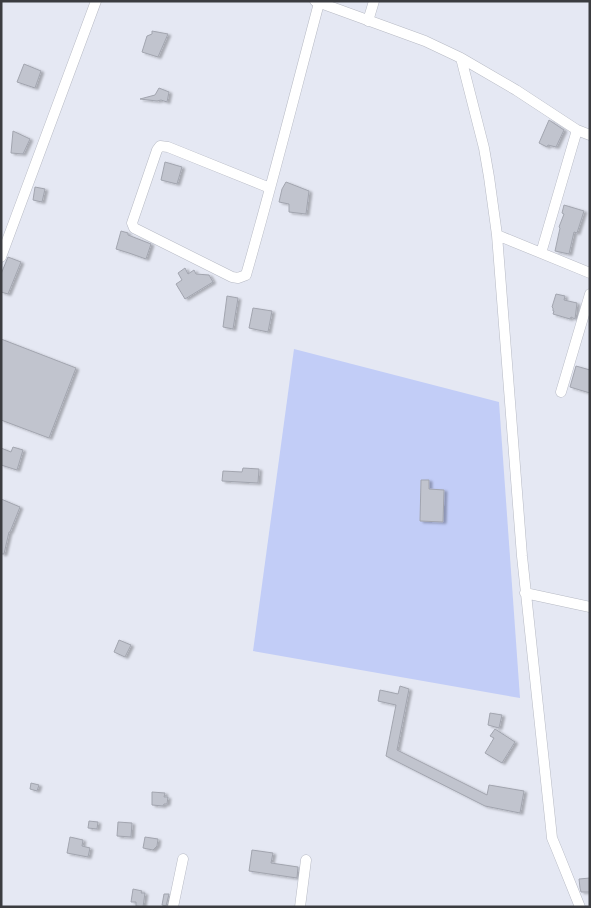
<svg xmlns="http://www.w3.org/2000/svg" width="591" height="908" viewBox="0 0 591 908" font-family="'Varela Round',sans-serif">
<defs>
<filter id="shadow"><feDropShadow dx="3" dy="1.5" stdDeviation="1" flood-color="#0004"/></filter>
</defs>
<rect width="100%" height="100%" fill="#e5e8f3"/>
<path fill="#c2cdf7" d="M294 349 499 402 520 698 253 651Z"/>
<path fill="#c1c4ce" stroke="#a2a5af" filter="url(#shadow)" d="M152 31 168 34 158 57 142 52 147 36 152 34Z
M24 64 41 71 35 88 17 82Z
M159 88 169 92 167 102 161 100 157 101 140 99 155 95Z
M549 120 564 130 556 147 548 145 547 147 539 143Z
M13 131 30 139 23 154 11 153Z
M165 162 182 167 177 184 161 180Z
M286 182 309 191 306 214 289 212V204L279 202 282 189Z
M35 187 45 189 42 202 33 200Z
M564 205 584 211 577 233 574 232 569 254 555 251 560 228 559 227 564 214 562 213Z
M121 231 128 233V235L151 244 146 259 129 253 116 249Z
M8 257 21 262 8 294 1 292V274Z
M185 268 188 274 194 270 196 274 209 275 213 282 185 299 176 284 182 280 178 273Z
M556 294 565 296 564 300 577 303 575 319 571 317 570 319 553 314 554 311H553V308L552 307Z
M227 296 238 298 233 329 223 327Z
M253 308 272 311 268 332 249 328Z
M1 339 76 368 49 438 1 420Z
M576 366 590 370V393L570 387Z
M13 447 23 450 17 470 1 465V448L11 452Z
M243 468 259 469 258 483 222 481 223 471 242 472Z
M421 480H429V489L444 490 443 522 420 521Z
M1 499 20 507 10 532H9L4 554H1Z
M119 640 131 645 125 657 114 652Z
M400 686 409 689 397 750 487 795 489 785 524 791 520 813 485 806 386 756 396 705 378 701 380 690 398 694Z
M490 713 502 715 499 728 488 725Z
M495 729 515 742 502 763 485 753 494 738 490 736Z
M31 783 39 785 37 791 30 789Z
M152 792 165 793 164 797H168L167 804H164L163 806 152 805Z
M89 821 98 822 97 829 88 828Z
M118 822 132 823 131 837 117 836Z
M70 837 83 840 82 846 90 848 88 857 67 853Z
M145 837 158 839 157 846 153 850 143 848Z
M252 850 273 853 271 863 298 867 297 878 249 871Z
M590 878V892H581L580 888 579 879Z
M133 889 142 891 141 893H145L143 907 136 906V902H131Z
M164 894H169L166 906 162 905Z"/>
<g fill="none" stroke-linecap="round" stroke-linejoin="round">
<defs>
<path id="minor" d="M315 1 425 41 461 58 484 148 489 177 497 235 522 556 551 828 552 838 557 850 580 907
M368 21 374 1
M461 58 516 90 577 130 590 135
M270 188 168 147 160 146 157 150 132 223 134 228 232 277 238 278 246 275C272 185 295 93 319 3
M497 235 590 273
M541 253 577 130
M1 257 96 1
M561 392 590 294
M525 593 590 607
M173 907 183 859
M300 907 306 860"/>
</defs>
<use href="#minor" stroke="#b7bac4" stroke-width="11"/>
<use href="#minor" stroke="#fff" stroke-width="10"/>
</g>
<rect width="591" height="908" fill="none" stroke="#3b3c40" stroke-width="5"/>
</svg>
